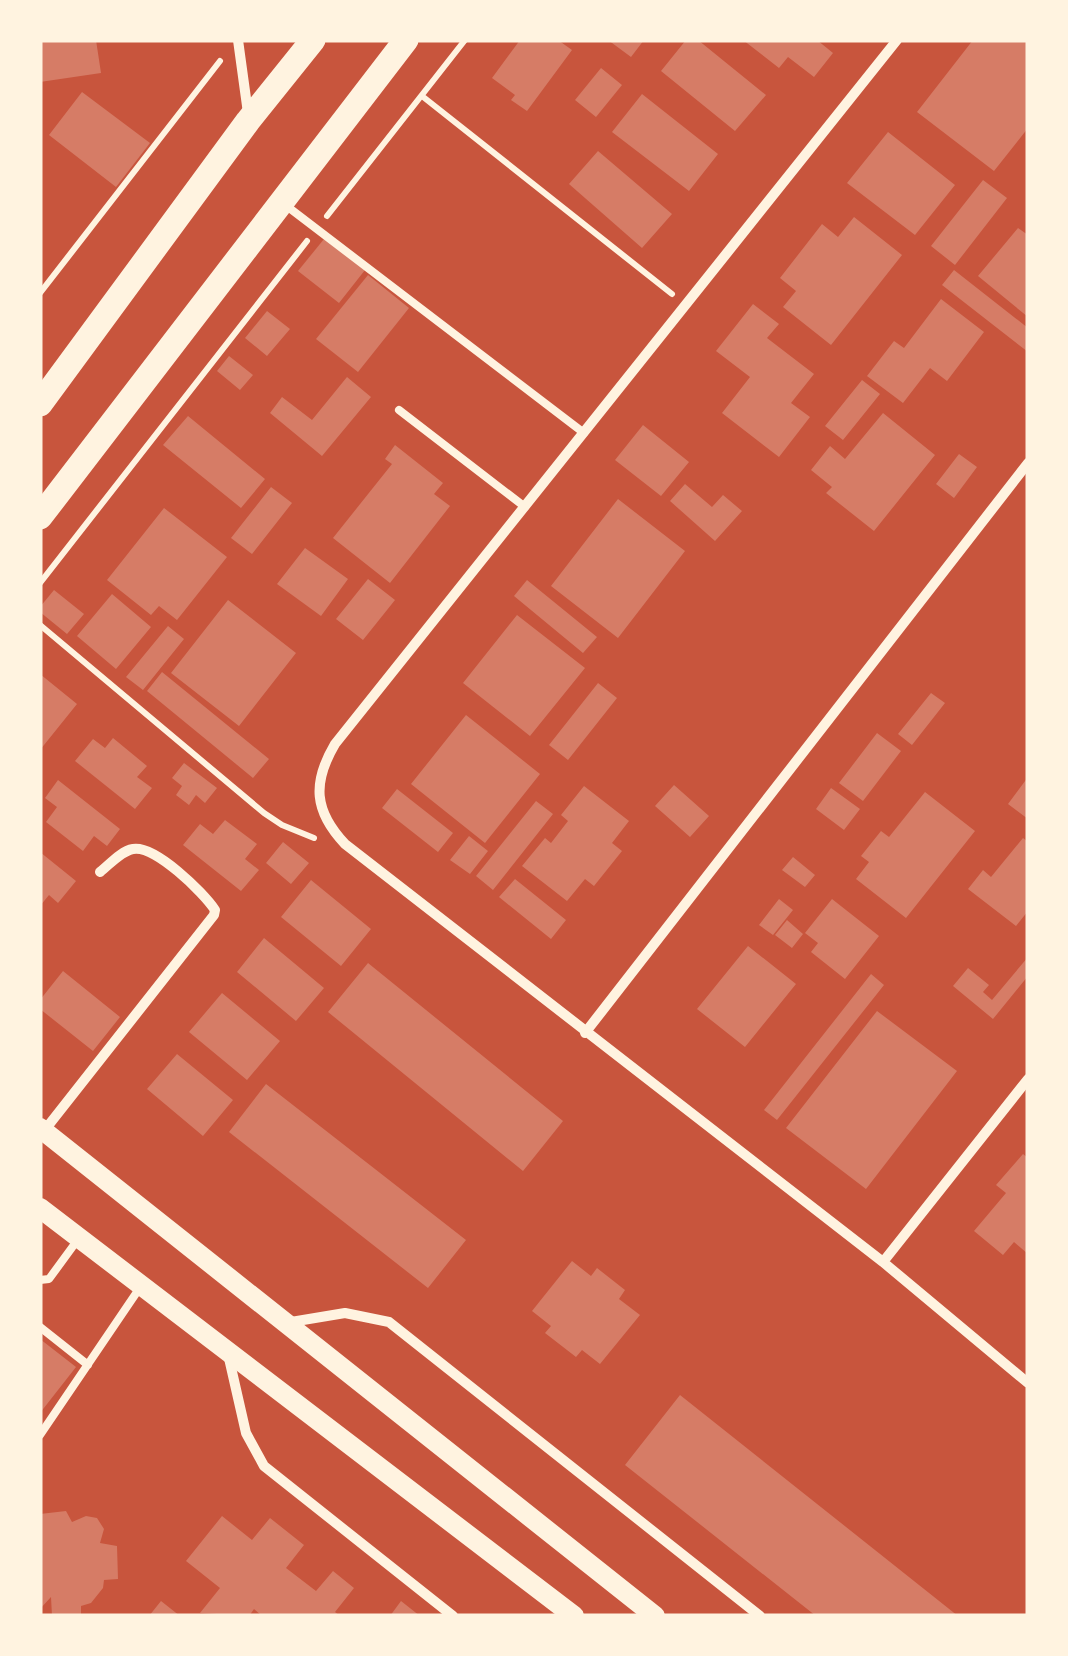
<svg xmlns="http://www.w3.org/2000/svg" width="1068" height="1656" viewBox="0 0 1068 1656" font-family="Ubuntu,sans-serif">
<rect width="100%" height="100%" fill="#c8553d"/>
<path fill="#d67c66" d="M40 40H96L101 73 40 82Z
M520 40H558L572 50 527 111 511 100 515 95 492 78Z
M608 40H644L631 57Z
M686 40H698L766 95 735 131 661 71Z
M743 40H817L833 53 814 77 788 57 779 68Z
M973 40H1028V128L994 171 917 112Z
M601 68 622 85 596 117 575 100Z
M82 92 150 143 116 187 49 135Z
M642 94 718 154 689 191 612 132Z
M888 132 955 185 915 235 847 183Z
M598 151 672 214 642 248 569 184Z
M983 180 1007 198 955 265 931 246Z
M854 217 902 255 831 345 783 307 796 291 780 278 822 224 838 237Z
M1018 228 1028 235V317L978 276Z
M324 239 365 270 339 303 298 271Z
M954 270 1028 328V352L942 285Z
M368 275 409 308 358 372 316 339Z
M941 299 984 332 947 381 930 368 903 403 867 376 894 341 904 348Z
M753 304 779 324 767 338 814 374 791 403 810 417 779 457 722 413 750 377 716 351Z
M267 311 290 329 267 356 245 338Z
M229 356 253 375 240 390 217 371Z
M347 377 371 397 322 456 270 413 282 397 312 420Z
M862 380 880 394 843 440 825 426Z
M883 413 935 455 874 531 826 493 832 487 811 470 830 446 845 459Z
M188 416 265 479 241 508 163 445Z
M643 425 689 462 661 496 615 460Z
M395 445 443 483 434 494 450 506 390 583 333 538 392 464 385 459Z
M959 454 977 467 954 498 936 484Z
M685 484 712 507 723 495 742 511 715 541 670 501Z
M271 487 292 503 252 554 231 538Z
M618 499 685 551 618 638 551 586Z
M164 508 227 557 177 620 159 606 151 615 107 580Z
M305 548 348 579 321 616 277 584Z
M368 579 395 600 363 640 336 619Z
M527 580 597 637 583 653 514 596Z
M54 590 84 614 67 634 40 612V607Z
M112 594 151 627 116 669 77 636Z
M228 600 296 653 239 726 171 673Z
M517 615 585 668 530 736 463 683Z
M168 626 184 639 143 690 126 677Z
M162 672 269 759 253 778 147 691Z
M40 674 77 704 40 750Z
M598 683 617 698 568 760 549 745Z
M931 693 945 703 912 745 898 734Z
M466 715 540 774 485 843 411 784Z
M877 733 901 751 863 801 839 783Z
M113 738 147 766 137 777 152 788 135 809 75 761 93 739 105 748Z
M184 763 217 788 205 803 196 795 189 805 176 795 182 786 172 778Z
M1028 777V819L1008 804Z
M58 780 120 829 107 846 94 836 83 851 46 822 57 807 45 798Z
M674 785 709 816 690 837 655 806Z
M584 786 629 821 612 843 622 851 594 886 585 879 567 901 522 866 545 838 551 843 568 821 561 815Z
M831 788 860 809 844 830 816 809Z
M397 789 453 833 438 852 382 808Z
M925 792 975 831 906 918 856 879 869 862 861 856 881 831 889 837Z
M536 801 553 814 493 890 476 876Z
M225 820 257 844 245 859 259 870 241 891 183 845 200 824 213 834Z
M469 836 488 851 470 874 450 860Z
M1023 838 1028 842V911L1016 926 968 889 983 870 991 877Z
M283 842 309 863 291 884 266 863Z
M40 852 76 881 58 903 49 895 40 906Z
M793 857 815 875 805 887 782 870Z
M515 879 566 920 551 939 499 897Z
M311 880 371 929 341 966 281 917Z
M779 899 793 910 773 935 759 925Z
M832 899 879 936 845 979 811 952 818 943 805 933Z
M787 920 803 934 792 948 775 935Z
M264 938 324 988 296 1021 237 972Z
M748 946 796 984 745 1047 697 1009Z
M1028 957V976L993 1019 953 986 968 968 989 985 983 992 992 1000Z
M368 963 563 1121 523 1171 328 1012Z
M63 971 120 1017 93 1051 40 1009V1000Z
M871 974 884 985 777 1120 764 1110Z
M222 993 280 1041 247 1080 189 1032Z
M877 1011 957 1071 866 1189 786 1128Z
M177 1054 233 1100 203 1136 147 1089Z
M266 1084 466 1240 428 1288 229 1132Z
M1023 1154 1028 1158V1254L1014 1242 1003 1255 974 1231 1006 1193 996 1185Z
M572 1261 591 1276 597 1268 625 1290 619 1299 640 1315 600 1364 582 1350 576 1357 545 1333 551 1326 532 1311Z
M40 1339 76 1367 40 1413Z
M680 1395 958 1616H816L625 1465Z
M66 1511 72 1522 86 1516 97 1518 104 1529 100 1543 117 1546 118 1579 104 1580 103 1588 91 1603 81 1606V1616H52L51 1597 40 1609V1514Z
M222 1516 252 1540 270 1518 304 1545 286 1568 316 1591 333 1571 354 1588 335 1612 340 1616H262L254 1609 249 1616 200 1613 220 1588 186 1561Z
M161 1601 180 1616H149Z
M401 1601 420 1616H390Z"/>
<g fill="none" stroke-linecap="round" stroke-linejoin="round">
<path stroke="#fff3e0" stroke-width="6" d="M422 96 672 294
M327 216 465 40
M40 293 220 61
M40 583 307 241
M40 625 264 813 282 825 314 838"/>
<path stroke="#fff3e0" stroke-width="8" d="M284 204 584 433
M399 410 525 507
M40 1280 49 1279 79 1238
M40 1327 88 1365
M40 1435 141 1286"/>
<path stroke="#fff3e0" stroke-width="10" d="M238 40 248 113
M897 40 335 744C312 783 314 811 345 844L883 1262 1028 1383
M585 1033 1028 463
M44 1131 214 915 215 910C203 892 155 845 133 849 121 851 110 864 100 872
M883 1262 1028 1079
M285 1323 345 1313 389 1322 760 1616
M228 1354 246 1433 264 1466 453 1616"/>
<path stroke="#fff3e0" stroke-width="20" d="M40 1128 655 1616
M40 1208 574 1616"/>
<path stroke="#fff3e0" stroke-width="25" d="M40 404 248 121 313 40
M40 517 406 40"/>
</g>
<rect width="1068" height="1656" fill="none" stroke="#fff3e0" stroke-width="85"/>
</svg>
